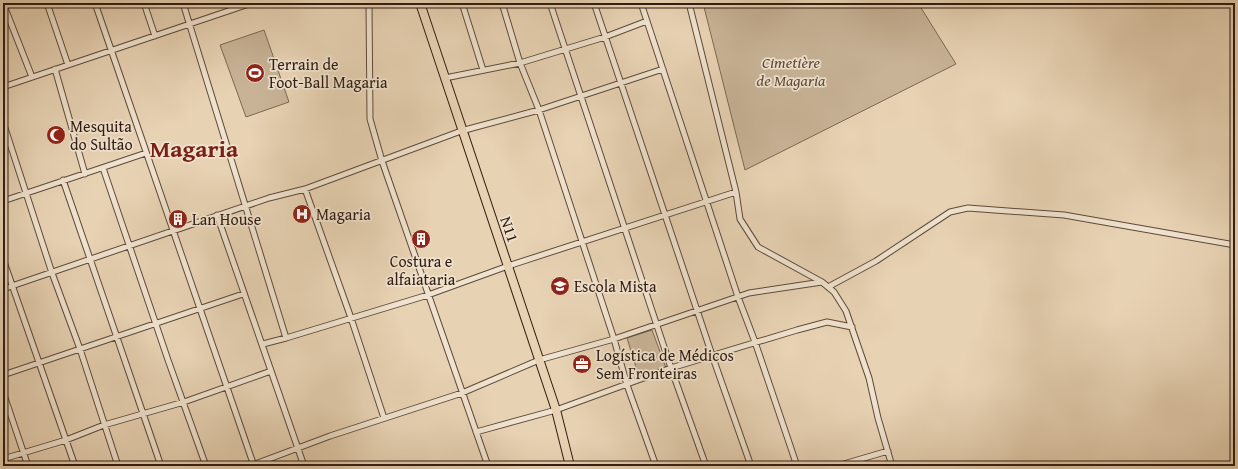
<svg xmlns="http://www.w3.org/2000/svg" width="1238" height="469" viewBox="0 0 1238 469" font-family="'Gentium Book Plus',serif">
<rect width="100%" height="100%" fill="#e7d2b3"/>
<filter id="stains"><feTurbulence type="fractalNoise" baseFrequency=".005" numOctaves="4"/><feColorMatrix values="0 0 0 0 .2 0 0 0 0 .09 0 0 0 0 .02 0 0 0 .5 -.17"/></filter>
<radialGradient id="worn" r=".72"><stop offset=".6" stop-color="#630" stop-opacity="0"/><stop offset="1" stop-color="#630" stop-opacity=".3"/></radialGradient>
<path fill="#c8b397" stroke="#7c6854" d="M703 3H918L956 64 745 170Z
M264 30 289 102 246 117 220 45Z
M652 330 666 368 639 377 627 338Z"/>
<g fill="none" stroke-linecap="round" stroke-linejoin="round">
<defs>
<path id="minor" d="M3 3 32 77
M47 3 68 65
M95 3 254 466
M144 3 155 36
M183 3 286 338 428 295 508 266 736 192
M369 3 370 119 382 161 488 466
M462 3 483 70
M502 3 520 63 539 110 614 339 627 385 656 466
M550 3 671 368 706 466
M594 3 712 355 751 466
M641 3 738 297 755 342 797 466
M689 3 736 192 740 219 758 247 822 282 834 292 846 311 869 378 878 418 892 466
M55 69 85 174
M445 78 520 63 605 37 647 21
M3 87 252 3
M3 122 52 273 80 349 118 466
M103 168 168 360 206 466
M63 180 161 466
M305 189 351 318 384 418
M3 201 146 153
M217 215 304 466
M3 259 75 466
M828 287 876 261 950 212 968 208 1064 215 1235 245
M3 289 269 198 305 189 461 131 539 110 663 69
M263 344 286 338
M3 375 243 294
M3 392 28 466
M476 432 556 410 671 368 797 330 827 322 852 327
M3 459 66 440 104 425 184 402 271 371
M250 466 330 436 462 393 539 360 614 339 749 293 822 282
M837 466 888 451"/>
<path id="primary" d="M420 3 556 410 570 466"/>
</defs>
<use href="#minor" stroke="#5e4a3a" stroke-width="7"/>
<use href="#primary" stroke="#311c11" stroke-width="10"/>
<use href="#minor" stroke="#efe2ce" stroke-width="5"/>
<use href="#primary" stroke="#e7d2b3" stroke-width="8"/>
</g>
<defs>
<symbol id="stadium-disc" viewBox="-11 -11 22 22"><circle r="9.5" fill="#8f2418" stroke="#efe2ce"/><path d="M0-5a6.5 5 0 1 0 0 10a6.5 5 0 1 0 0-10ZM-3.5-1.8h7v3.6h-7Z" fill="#fff"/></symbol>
<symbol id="mosque-disc" viewBox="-11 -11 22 22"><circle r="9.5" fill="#8f2418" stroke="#efe2ce"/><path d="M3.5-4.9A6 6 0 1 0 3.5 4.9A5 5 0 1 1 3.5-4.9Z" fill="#fff"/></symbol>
<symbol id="hospital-disc" viewBox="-11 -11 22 22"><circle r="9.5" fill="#8f2418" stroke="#efe2ce"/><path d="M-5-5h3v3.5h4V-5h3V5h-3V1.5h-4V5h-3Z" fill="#fff"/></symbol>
<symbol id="building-disc" viewBox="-11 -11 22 22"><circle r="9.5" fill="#8f2418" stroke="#efe2ce"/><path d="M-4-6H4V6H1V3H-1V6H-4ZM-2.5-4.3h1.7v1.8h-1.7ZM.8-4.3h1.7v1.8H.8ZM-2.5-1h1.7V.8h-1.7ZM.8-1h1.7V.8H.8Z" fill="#fff"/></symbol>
<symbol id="school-disc" viewBox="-11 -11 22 22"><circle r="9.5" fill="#8f2418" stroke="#efe2ce"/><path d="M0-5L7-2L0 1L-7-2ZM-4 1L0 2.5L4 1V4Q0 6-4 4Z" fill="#fff"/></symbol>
<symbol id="office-disc" viewBox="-11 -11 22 22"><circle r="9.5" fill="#8f2418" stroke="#efe2ce"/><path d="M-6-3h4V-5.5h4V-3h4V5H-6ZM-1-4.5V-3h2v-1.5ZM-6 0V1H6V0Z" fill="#fff"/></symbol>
</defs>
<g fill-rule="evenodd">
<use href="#stadium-disc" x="244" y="62" width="22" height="22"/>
<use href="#mosque-disc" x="45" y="124" width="22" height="22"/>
<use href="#hospital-disc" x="291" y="203" width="22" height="22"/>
<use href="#building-disc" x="167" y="208" width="22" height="22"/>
<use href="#building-disc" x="410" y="228" width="22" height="22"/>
<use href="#school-disc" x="549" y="275" width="22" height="22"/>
<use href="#office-disc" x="571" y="353" width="22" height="22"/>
</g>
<g text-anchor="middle" stroke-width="3.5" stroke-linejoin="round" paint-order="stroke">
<g font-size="16" font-style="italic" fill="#5e4939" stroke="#efe2ce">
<text x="791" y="68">Cimetière<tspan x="791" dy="18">de Magaria</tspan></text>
</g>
<g font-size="16" fill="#311c11" stroke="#efe2ce" text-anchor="start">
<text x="269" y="70">Terrain de<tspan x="269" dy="18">Foot-Ball Magaria</tspan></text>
<text x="70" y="132">Mesquita<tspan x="70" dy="18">do Sultão</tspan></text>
<text x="316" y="220">Magaria</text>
<text x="192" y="225">Lan House</text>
<text x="421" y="267" text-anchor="middle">Costura e<tspan x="421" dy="18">alfaiataria</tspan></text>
<text x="574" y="292">Escola Mista</text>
<text x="596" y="361">Logística de Médicos<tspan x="596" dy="18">Sem Fronteiras</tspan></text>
</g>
<g font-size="16" fill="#311c11" stroke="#efe2ce">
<text transform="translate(510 229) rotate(71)" y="6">N11</text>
</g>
<g font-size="24" font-weight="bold" fill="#7a1f14" stroke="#efe2ce">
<text x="194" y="157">Magaria</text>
</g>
</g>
<rect width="1238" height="469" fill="none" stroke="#e7d2b3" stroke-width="16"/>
<rect x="4" y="4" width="1230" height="461" fill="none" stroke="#311c11" stroke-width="2"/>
<rect x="8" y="8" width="1222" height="453" fill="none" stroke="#311c11"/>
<rect width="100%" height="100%" filter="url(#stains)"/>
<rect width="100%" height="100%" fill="url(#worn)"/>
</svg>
